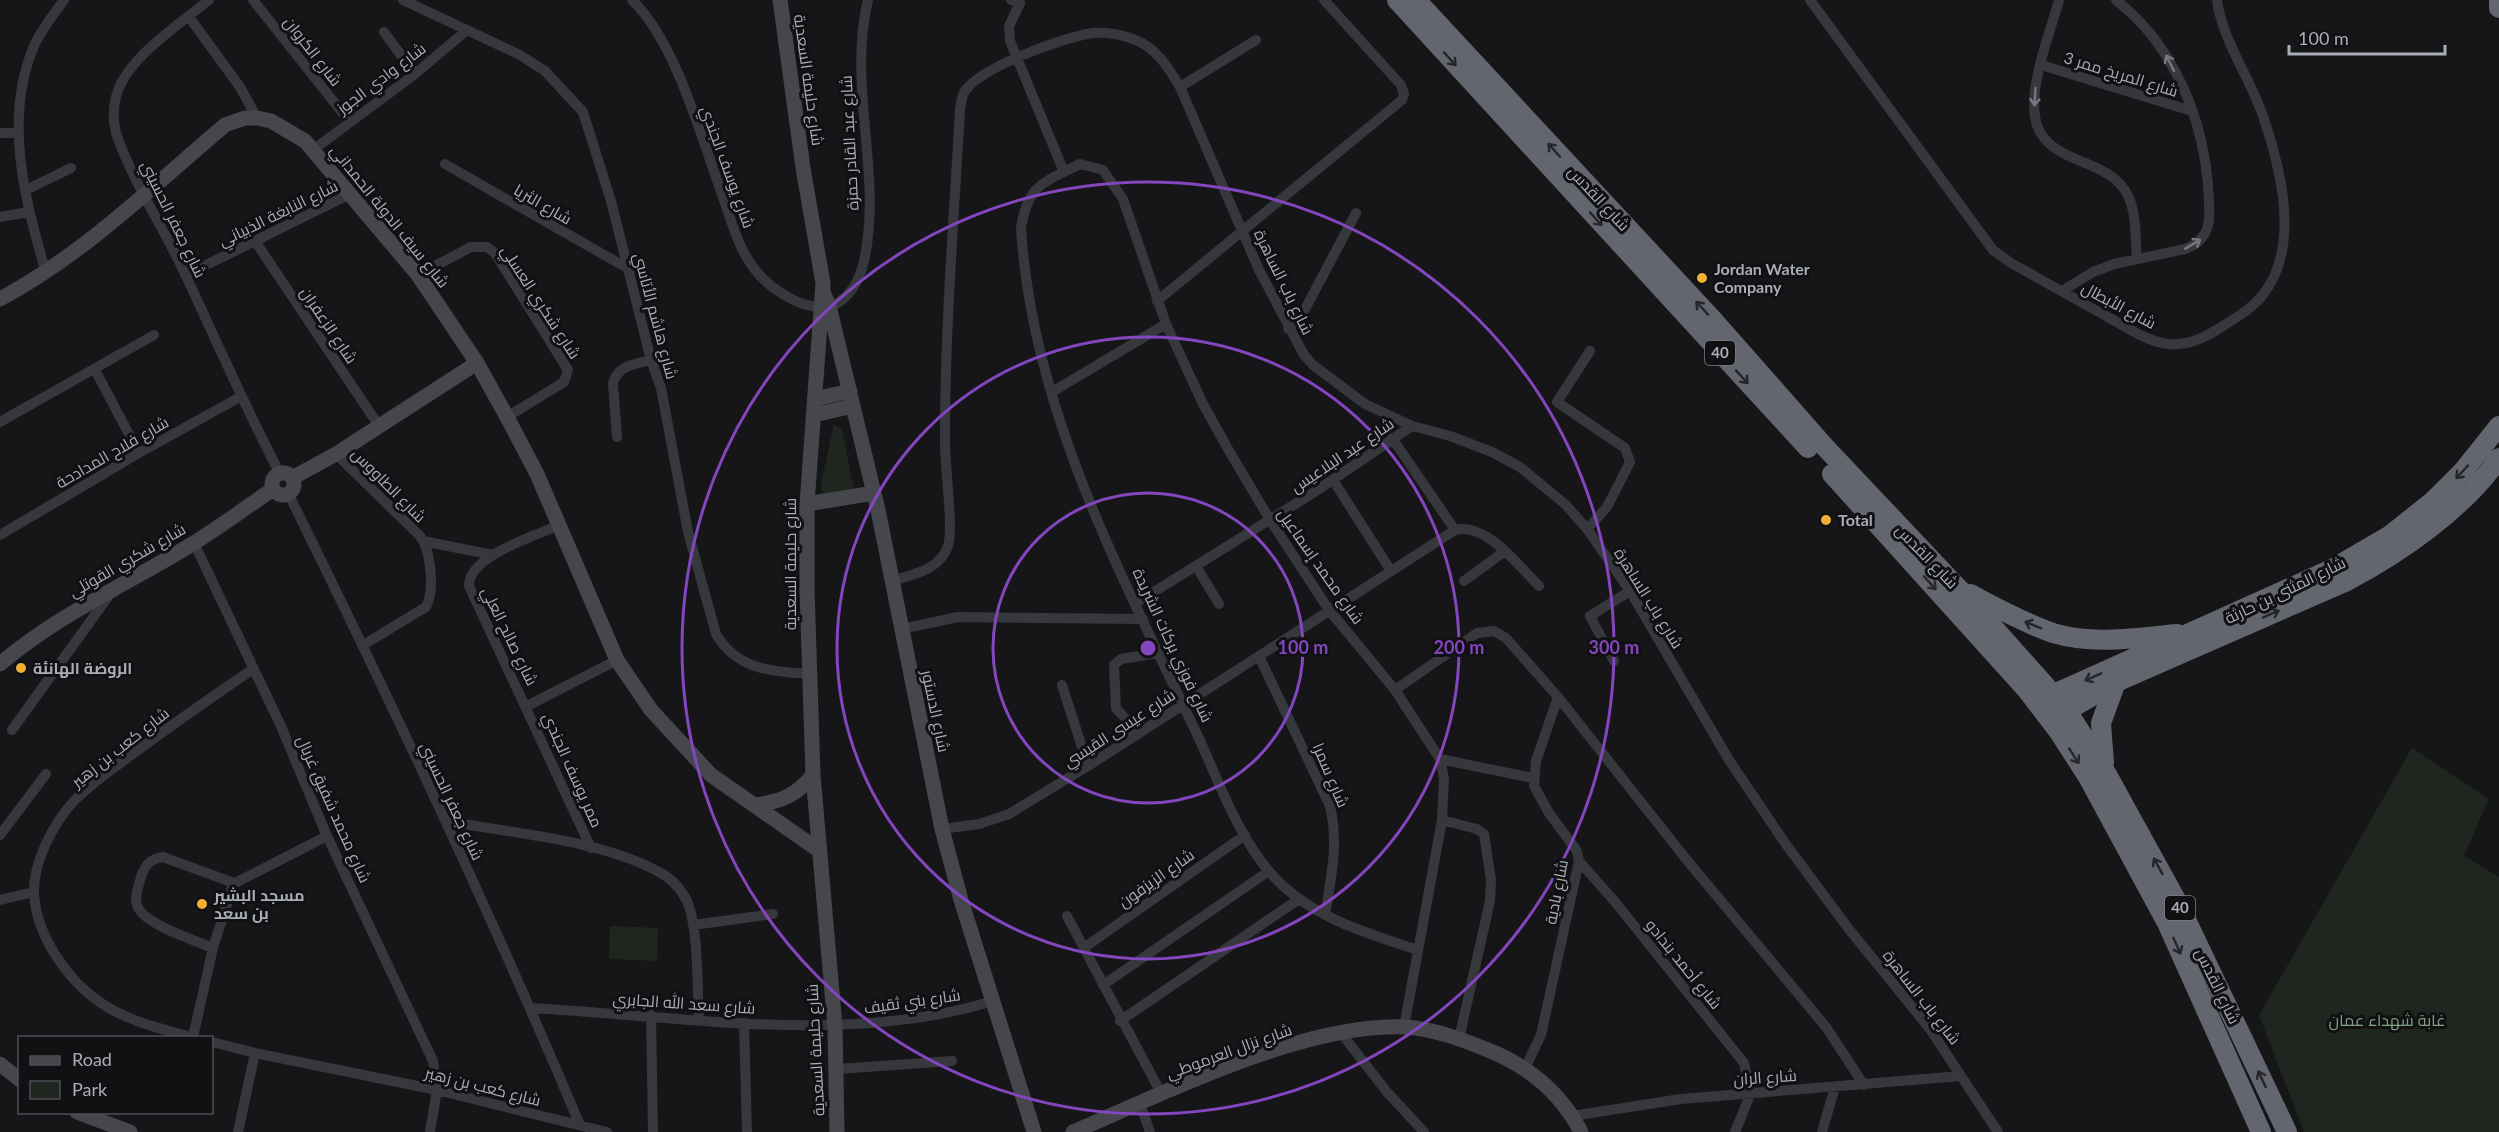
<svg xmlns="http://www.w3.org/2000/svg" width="2499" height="1132" viewBox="0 0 2499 1132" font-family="Lato,Cairo,sans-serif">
<rect width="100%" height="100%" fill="#161618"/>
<path fill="#1e261f" d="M834 425 842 429 854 490 822 494 821 482Z
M2412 748 2489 799 2464 856 2499 877V1132H2304L2259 1015Z
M610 926 658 928 657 961 609 959Z"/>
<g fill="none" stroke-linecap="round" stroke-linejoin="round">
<path stroke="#37383d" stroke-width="10" d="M209 0C180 24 125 59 116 97 113 108 113 121 116 133 133 183 164 228 186 276 217 342 246 409 280 474
M253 0 349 121
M403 0 520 55 545 71 583 112 611 201 651 360 661 388 688 532 716 634C737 670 771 671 809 674
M632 0C676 41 703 143 724 200 732 223 738 247 753 267 768 288 803 312 830 306 849 301 860 279 864 261 883 175 847 87 868 0
M1011 0 1020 3 1009 26 1010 41 1064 172
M1810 0 1993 250 2011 263C2043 281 2074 298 2106 316 2125 326 2145 341 2168 344 2190 346 2208 336 2226 324 2239 316 2252 308 2262 296 2300 249 2282 174 2265 122 2253 82 2222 41 2217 0
M2059 0C2050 34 2026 91 2037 125 2051 166 2110 157 2128 196 2137 214 2135 239 2137 259
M189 17 240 87 257 118
M384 32 415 74
M2041 65 2192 111
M1180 87 1256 40
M0 133H18
M313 150 415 74 467 30
M445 164 627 268
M26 190 71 168
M0 217 28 212
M255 241 379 426
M46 273C25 200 3 119 34 46 41 30 53 15 64 0
M186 275 350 194
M418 275 471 247H487L495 253 568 370 564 382 507 417
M2062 291 2093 272 2114 264 2185 249C2192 246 2199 243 2203 236 2211 226 2209 213 2209 201 2207 149 2193 98 2165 54 2152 33 2135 15 2116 0
M1157 301 1402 100 1404 94 1401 85 1324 0
M1288 329 1302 315 1356 213
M95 370 139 453
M1052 392 1166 324
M0 422 154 335
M617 437 613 383C618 365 635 364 651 360
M1392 438 1455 530
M336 454 420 536C431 551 435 590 426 607L363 645
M1333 480 1391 571
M288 493C391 701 490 911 580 1125
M559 525C536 536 468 556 469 586L591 848
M1587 529 1607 507 1630 462 1625 448 1557 402 1590 351
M0 535 139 453 240 397
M423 541 493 555
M194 543 280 724 327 836 433 1061 437 1090 430 1132
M1196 566 1219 604
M892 581C914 574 940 570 948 546 954 527 944 462 945 437 945 334 953 230 959 127 960 115 959 101 965 91 981 67 1064 37 1093 33 1107 32 1120 34 1133 39 1156 47 1168 67 1180 87L1259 270 1304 355 1313 365 1365 404 1412 426 1450 436 1492 452 1520 467 1566 505 1587 529 1630 591 1729 760 1785 843 1848 928 1930 1029 1998 1132
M1464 581 1505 551
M1136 603 1313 493 1412 426
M901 629 958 617 1143 619
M1259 656 1330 806C1339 843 1331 878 1325 915
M1614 661 1590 616 1630 591
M1062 685 1088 766
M1395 690 1477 633 1494 631 1506 638 1558 697 1686 859 1826 1027 1864 1085
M527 706 617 660
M12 730 110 594
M1132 737 1131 725 1116 708 1114 665 1121 659 1158 653
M1440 759 1533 778
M1442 820 1477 829 1484 834 1491 880 1490 901 1459 1039
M446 821C510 833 602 840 659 872 671 878 681 889 687 901 699 929 697 988 699 1020
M942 829 979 824 1009 814 1088 766 1455 530C1486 522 1519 566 1539 586
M0 835 46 774
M1579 861 1616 903 1744 1063 1751 1093 1735 1132
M0 900 34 892
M1067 916 1162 1095
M693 925 773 914
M1085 947 1245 835
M213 948C195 940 142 924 137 905 134 896 139 886 141 877 145 865 150 859 163 857L234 883
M1103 985 1269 871
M531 1008C682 1016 846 1046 993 1001
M651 1015 653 1132
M1120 1021 1299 899
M744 1023 747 1132
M1404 1027 1442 820 1444 778 1440 759 1395 690 1329 610 1270 520 1228 449 1203 404 1166 324 1123 199 1103 170 1080 164C1043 183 1028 184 1021 228 1032 408 1119 570 1195 730 1218 778 1237 837 1274 877 1313 918 1366 933 1418 950
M1341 1033 1387 1092 1424 1132
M193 1037 213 948 233 884 327 836
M195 1038C163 1029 129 1022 101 1003 67 980 36 935 34 893 33 863 53 824 73 802 89 785 111 770 130 756 170 726 212 697 253 669
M212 1042 255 1053 437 1090 607 1132
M1525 1068 1541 1035 1579 861 1577 851 1549 813 1534 786 1536 761 1558 697
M838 1069 952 1061
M1140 1104 1150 1132
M1572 1116 1681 1099 1961 1076
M238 1132 255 1053
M1822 1132 1835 1087"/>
<path stroke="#45474d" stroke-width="15" d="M780 0 803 168 823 283 807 504V589L813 775 835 1026 837 1132
M823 292 829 306 878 510 942 829 961 900 1034 1132
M0 299C84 254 153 186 225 125L245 118H257L271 121 305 141 418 275 477 363 507 417 537 474 617 660 651 710 711 775 817 849
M815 399 850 391
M814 415 853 406
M272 484a11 11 0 1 1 22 0a11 11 0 1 1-22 0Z
M292 478 336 454 477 363
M807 504 874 493
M0 664C59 614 129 583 194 543 221 526 247 507 273 489
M754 805C780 802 796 796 813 775
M0 1064 20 1080
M77 1112 130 1132
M1073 1132C1164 1093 1307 1022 1405 1027 1434 1029 1461 1039 1488 1050 1528 1066 1561 1093 1581 1132"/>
<path stroke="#63666e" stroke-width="20" d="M1397 0 1808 448
M1416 0 1714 321 1824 446 1959 589 2066 709 2104 769 2180 907 2287 1132
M2499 0V8
M1832 474 2027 690 2059 732 2088 777 2167 923 2261 1132
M1970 594C1997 608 2024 623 2053 633 2092 645 2137 638 2177 634
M2047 702 2054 694 2072 686 2334 568 2389 536 2433 501 2464 470 2499 426
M2056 717 2116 682 2347 581C2401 552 2464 509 2499 458
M2104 763 2101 723 2116 682"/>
</g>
<defs><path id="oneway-shaft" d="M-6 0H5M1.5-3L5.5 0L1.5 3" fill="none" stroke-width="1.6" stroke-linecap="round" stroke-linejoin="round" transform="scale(1.5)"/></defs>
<g stroke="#26262a">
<use href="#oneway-shaft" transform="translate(1450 59) rotate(48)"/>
<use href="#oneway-shaft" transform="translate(1554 150) rotate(-132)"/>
<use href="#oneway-shaft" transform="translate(1596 219) rotate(48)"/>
<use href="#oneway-shaft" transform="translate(1702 308) rotate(-133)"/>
<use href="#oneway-shaft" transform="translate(1742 377) rotate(47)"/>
<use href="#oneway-shaft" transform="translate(2462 472) rotate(133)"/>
<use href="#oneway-shaft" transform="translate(1930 583) rotate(48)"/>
<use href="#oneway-shaft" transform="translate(2271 614) rotate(-24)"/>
<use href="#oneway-shaft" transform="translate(2033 625) rotate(-158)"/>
<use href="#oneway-shaft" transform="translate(2093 677) rotate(156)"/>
<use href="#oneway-shaft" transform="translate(2074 756) rotate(57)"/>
<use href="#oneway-shaft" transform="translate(2158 866) rotate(-119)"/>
<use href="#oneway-shaft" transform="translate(2177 946) rotate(66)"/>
<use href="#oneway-shaft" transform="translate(2262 1079) rotate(-115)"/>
</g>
<g stroke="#757881">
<use href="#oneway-shaft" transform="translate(2170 63) rotate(-117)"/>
<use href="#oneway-shaft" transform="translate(2035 97) rotate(93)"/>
<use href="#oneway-shaft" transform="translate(2193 244) rotate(-31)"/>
</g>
<g fill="none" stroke="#8446be" stroke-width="3">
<circle cx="1148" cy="648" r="155"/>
<circle cx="1148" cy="648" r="311"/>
<circle cx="1148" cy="648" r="466"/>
</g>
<g fill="#f2b134" stroke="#111113" stroke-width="2">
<circle cx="1702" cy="278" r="6"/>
<circle cx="1826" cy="520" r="6"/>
<circle cx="21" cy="668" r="6"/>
<circle cx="202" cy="904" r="6"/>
</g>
<g text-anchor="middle" stroke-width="6" stroke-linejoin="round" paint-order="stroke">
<g fill="#111113" stroke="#7b7e86" stroke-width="1.5">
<rect x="1705" y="341" width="30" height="24" rx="4.5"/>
<rect x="2165" y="896" width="30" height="24" rx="4.5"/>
</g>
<g font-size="15" font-weight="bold" fill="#a8adb8">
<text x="1720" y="358">40</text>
<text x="2180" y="913">40</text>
</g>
<g font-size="16" fill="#a8adb8" stroke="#111113">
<text transform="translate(313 51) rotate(52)" y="6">شارع الكروان</text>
<text transform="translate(2121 74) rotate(17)" y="6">شارع المريخ ممر 3</text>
<text transform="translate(381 78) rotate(-37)" y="6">شارع وادي الجوز</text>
<text transform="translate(809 80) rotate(82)" y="6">شارع حليمة السعدية</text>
<text transform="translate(849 143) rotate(-93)" y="6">شارع عبد القادر حمزة</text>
<text transform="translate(728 167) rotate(70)" y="6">شارع يوسف الجندي</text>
<text transform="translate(1599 198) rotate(47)" y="6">شارع القدس</text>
<text transform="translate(543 204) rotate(30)" y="6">شارع الثريا</text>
<text transform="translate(278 213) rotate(-26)" y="6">شارع النابغة الذبياني</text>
<text transform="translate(390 216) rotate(51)" y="6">شارع سيف الدولة الحمداني</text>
<text transform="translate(174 219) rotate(64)" y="6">شارع جعفر الحسيني</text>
<text transform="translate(1284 282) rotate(64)" y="6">شارع باب الساهرة</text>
<text transform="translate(541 302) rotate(57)" y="6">شارع شكري العسلي</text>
<text transform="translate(2119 305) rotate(28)" y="6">شارع الأبطال</text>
<text transform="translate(656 316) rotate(75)" y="6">شارع هاشم الأتاسي</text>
<text transform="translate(329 325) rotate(56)" y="6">شارع الزعفران</text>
<text transform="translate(112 452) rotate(-30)" y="6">شارع فلاح المدادحة</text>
<text transform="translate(1342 455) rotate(-34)" y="6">شارع عيد البلاعيس</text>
<text transform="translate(389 485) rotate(45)" y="6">شارع الطاووس</text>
<text transform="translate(1927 556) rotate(46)" y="6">شارع القدس</text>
<text transform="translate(127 560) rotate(-30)" y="6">شارع شكري القوتلي</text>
<text transform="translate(790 564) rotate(-90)" y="6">شارع حليمة السعدية</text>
<text transform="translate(1321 566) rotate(55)" y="6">شارع محمد إسماعيل</text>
<text transform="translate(2285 590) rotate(-26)" y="6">شارع المثنى بن حارثة</text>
<text transform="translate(1649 598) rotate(58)" y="6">شارع باب الساهرة</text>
<text transform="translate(510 636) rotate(64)" y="6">شارع صالح العلي</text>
<text transform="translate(1173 645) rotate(65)" y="6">شارع فوزي بركات الشريدة</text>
<text transform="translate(936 711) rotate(78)" y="6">شارع الدستور</text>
<text transform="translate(1119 728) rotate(-33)" y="6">شارع عيسى القيسي</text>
<text transform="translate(120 747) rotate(-38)" y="6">شارع كعب بن زهير</text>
<text transform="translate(573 770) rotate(66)" y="6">ممر يوسف الجندي</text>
<text transform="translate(1331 775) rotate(67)" y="6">شارع سمرا</text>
<text transform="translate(452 801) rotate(65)" y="6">شارع جعفر الحسيني</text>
<text transform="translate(334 809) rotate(66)" y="6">شارع محمد شفيق غربال</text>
<text transform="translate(1156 878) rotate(-35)" y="6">شارع الزيزفون</text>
<text transform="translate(1556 892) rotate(-79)" y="6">شارع بادية</text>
<text transform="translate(1684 964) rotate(51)" y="6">شارع أحمد بندادو</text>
<text transform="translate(2218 986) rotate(64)" y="6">شارع القدس</text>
<text transform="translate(1922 997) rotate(52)" y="6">شارع باب الساهرة</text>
<text transform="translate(912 1001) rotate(-8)" y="6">شارع بني ثقيف</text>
<text transform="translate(684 1003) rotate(4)" y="6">شارع سعد الله الجابري</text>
<text transform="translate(815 1050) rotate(-93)" y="6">شارع حليمة السعدية</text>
<text transform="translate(1229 1051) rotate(-20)" y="6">شارع نزال العرموطي</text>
<text transform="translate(1765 1077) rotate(-4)" y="6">شارع الران</text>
<text transform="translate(483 1086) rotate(14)" y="6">شارع كعب بن زهير</text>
</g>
<g font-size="16" font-weight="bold" fill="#a8adb8" stroke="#111113" text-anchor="start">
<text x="1714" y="275">Jordan Water<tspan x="1714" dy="18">Company</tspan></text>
<text x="1838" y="526">Total</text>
<text x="33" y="674">الروضة الهانئة</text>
<text x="214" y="901">مسجد البشير<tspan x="214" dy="18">بن سعد</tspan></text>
</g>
<g font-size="16" fill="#7fa381" stroke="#111113">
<text x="2387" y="1026">غابة شهداء عمان</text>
</g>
</g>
<circle cx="1148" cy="648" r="9" fill="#8446be" stroke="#111113" stroke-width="3"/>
<g font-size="18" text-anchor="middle" font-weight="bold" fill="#8446be" stroke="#111113" stroke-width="6" stroke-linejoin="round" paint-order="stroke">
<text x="1303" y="654">100 m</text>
<text x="1459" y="654">200 m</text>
<text x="1614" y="654">300 m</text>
</g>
<rect x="18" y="1036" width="195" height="78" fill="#111113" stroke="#4d4f55" stroke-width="1.5"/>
<rect x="30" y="1056" width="30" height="9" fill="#45474d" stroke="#4d4f55" stroke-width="1.5"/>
<text x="72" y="1066" font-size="18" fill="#a8adb8">Road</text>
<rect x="30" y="1081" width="30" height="18" fill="#1e261f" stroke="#4d4f55" stroke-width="1.5"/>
<text x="72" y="1096" font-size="18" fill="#a8adb8">Park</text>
<path d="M2289 45v9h156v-9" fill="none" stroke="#a8adb8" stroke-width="3"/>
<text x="2298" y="45" font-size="18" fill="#a8adb8" stroke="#111113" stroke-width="4.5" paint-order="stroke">100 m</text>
</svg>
